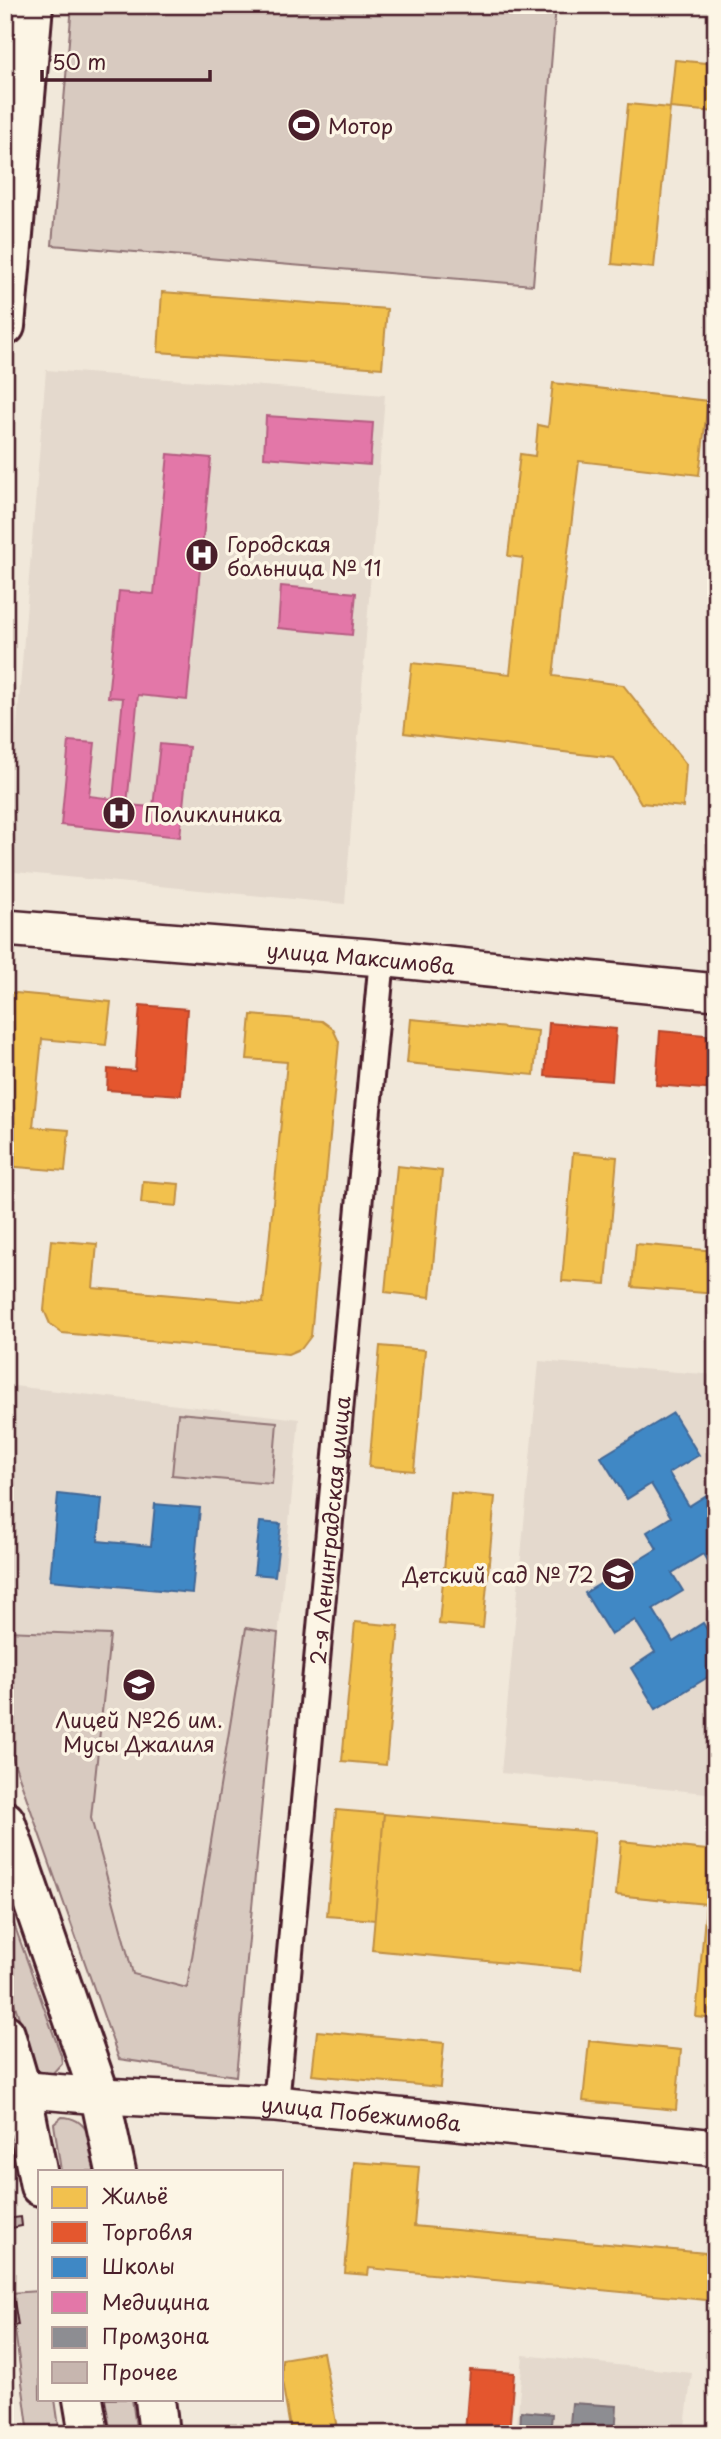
<svg xmlns="http://www.w3.org/2000/svg" width="721" height="2439" font-family="'Playpen Sans',sans-serif">
<rect width="100%" height="100%" fill="#f1e8da"/>
<filter id="ink" filterUnits="userSpaceOnUse"><feTurbulence type="fractalNoise" baseFrequency=".0143" numOctaves="2"/><feDisplacementMap in="SourceGraphic" scale="14" xChannelSelector="R" yChannelSelector="G"/><feConvolveMatrix kernelMatrix="1 2 1 2 8 2 1 2 1" color-interpolation-filters="sRGB"/></filter>
<g filter="url(#ink)">
<g fill="#e4d9cd">
<polygon points="46,370 385,395 345,904 5,871"/>
<polygon points="539,1361 716,1375 716,1794 501,1773"/>
<polygon points="5,1385 299,1419 236,2076 119,2059 5,1737"/>
<polygon points="523,2355 692,2373 684,2434 516,2434"/>
</g>
<g fill="#d8cac0" stroke="#917476" stroke-width="2">
<polygon points="72,5 556,5 533,285 52,245"/>
<polygon points="178,1413 277,1422 272,1484 172,1475"/>
<polygon points="246,1628 278,1633 236,2076 119,2059 5,1737 5,1631 110,1635 91,1818 133,1974 187,1988"/>
<polygon points="5,1899 61,2055 62,2063 52,2074 37,2071 5,1976"/>
<path d="M62 2117C92 2118 92 2147 96 2171H61L54 2124Z"/>
<polygon points="39,2291 40,2399 55,2399 60,2434 29,2434 10,2293"/>
<polygon points="105,2399 132,2399 137,2434 111,2434"/>
</g>
<g fill="#f2c14e" stroke="#c09044" stroke-width="2">
<polygon points="675,60 716,64 716,112 670,108"/>
<polygon points="628,104 670,108 654,268 612,264"/>
<polygon points="162,292 387,309 382,368 158,352"/>
<polygon points="553,383 708,401 699,475 579,461 553,676 623,685 686,764 683,807 641,803 614,758 404,733 412,663 510,674 523,558 508,556 520,454 535,456 538,425 548,427"/>
<polygon points="5,992 111,1002 106,1045 42,1039 33,1127 69,1130 65,1171 5,1166"/>
<polygon points="251,1015 322,1021 333,1029 339,1042 311,1336 302,1348 288,1354 62,1333 50,1324 44,1310 51,1240 97,1244 93,1288 263,1303 287,1062 247,1059"/>
<polygon points="411,1019 538,1031 534,1075 407,1063"/>
<polygon points="573,1153 617,1157 606,1284 562,1281"/>
<polygon points="397,1166 442,1171 430,1297 385,1292"/>
<polygon points="143,1181 179,1184 177,1206 141,1203"/>
<polygon points="636,1244 716,1251 716,1294 632,1287"/>
<polygon points="380,1346 425,1350 414,1471 369,1467"/>
<polygon points="451,1493 495,1497 483,1628 439,1624"/>
<polygon points="355,1622 399,1626 386,1765 342,1761"/>
<polygon points="336,1810 384,1814 375,1920 327,1916"/>
<polygon points="384,1814 595,1832 581,1970 372,1950"/>
<polygon points="621,1841 716,1851 716,2019 696,2017 706,1904 616,1895"/>
<polygon points="317,2031 444,2043 440,2087 312,2075"/>
<polygon points="589,2041 681,2050 676,2110 583,2101"/>
<polygon points="354,2162 419,2167 414,2226 716,2254 716,2301 369,2268 368,2275 345,2273"/>
<polygon points="323,2352 338,2434 291,2434 282,2381 282,2359"/>
</g>
<g fill="#e4572e" stroke="#b6462d" stroke-width="2">
<polygon points="140,1005 187,1009 181,1095 107,1090 108,1069 135,1071"/>
<polygon points="549,1023 616,1029 612,1081 545,1076"/>
<polygon points="660,1031 716,1036 716,1090 656,1085"/>
<polygon points="470,2370 514,2373 509,2434 465,2432"/>
</g>
<g fill="#3f88c5" stroke="#426897" stroke-width="2">
<polygon points="673,1413 699,1455 669,1473 689,1506 716,1489 716,1576 703,1554 672,1573 683,1591 653,1609 673,1642 703,1623 716,1644 716,1672 656,1709 631,1668 655,1652 635,1620 611,1635 585,1593 657,1549 647,1532 671,1517 651,1484 627,1499 601,1457"/>
<polygon points="58,1494 102,1499 98,1541 151,1546 155,1504 200,1508 192,1593 50,1580"/>
<polygon points="260,1522 281,1524 275,1576 254,1574"/>
</g>
<g fill="#e377a8" stroke="#b55d82" stroke-width="2">
<polygon points="266,416 373,423 370,465 264,457"/>
<polygon points="168,454 211,458 187,700 138,695 127,805 153,807 160,744 189,747 180,837 61,825 69,741 95,743 89,796 113,799 123,698 108,697 119,591 154,594"/>
<polygon points="281,586 356,593 352,635 278,628"/>
</g>
<g fill="#8d8d92" stroke="#796c73" stroke-width="2">
<polygon points="572,2403 617,2406 615,2434 569,2434"/>
<polygon points="521,2411 552,2414 550,2434 520,2434"/>
</g>
<g fill="#c7b6af" stroke="#4a1f2b" stroke-width="2">
<polygon points="21,2217 22,2226 6,2229 5,2219"/>
<polygon points="12,2289 18,2325 5,2327 5,2290"/>
</g>
<g fill="none" stroke-linecap="round" stroke-linejoin="round">
<defs>
<g id="street">
<path id="s1" d="M276 2104 382 958"/>
</g>
<g id="secondary">
<path id="s2" d="M5 928 369 957 716 992"/>
<path id="s3" d="M5 2088 100 2096 276 2104 716 2148"/>
</g>
<g id="primary">
<polyline points="5,326 33,5"/>
<polyline points="5,1821 100,2096 116,2171"/>
<polyline points="5,2034 21,2089 40,2186"/>
<polyline points="83,2399 89,2434"/>
<polyline points="155,2399 159,2434"/>
</g>
</defs>
<use href="#street" stroke="#4a1f2b" stroke-width="30"/>
<use href="#secondary" stroke="#4a1f2b" stroke-width="40"/>
<use href="#primary" stroke="#4a1f2b" stroke-width="44"/>
<use href="#street" stroke="#fcf5e5" stroke-width="24"/>
<use href="#secondary" stroke="#fcf5e5" stroke-width="35"/>
<use href="#primary" stroke="#fcf5e5" stroke-width="38"/>
</g>
</g>
<defs>
<symbol id="stadium-disc" viewBox="-11 -11 22 22"><circle r="9.5" fill="#4a1f2b" stroke="#fcf5e5"/><path d="M0-5a6.5 5 0 1 0 0 10a6.5 5 0 1 0 0-10ZM-3.5-1.8h7v3.6h-7Z" fill="#fff"/></symbol>
<symbol id="hospital-disc" viewBox="-11 -11 22 22"><circle r="9.5" fill="#4a1f2b" stroke="#fcf5e5"/><path d="M-5-5h3v3.5h4V-5h3V5h-3V1.5h-4V5h-3Z" fill="#fff"/></symbol>
<symbol id="school-disc" viewBox="-11 -11 22 22"><circle r="9.5" fill="#4a1f2b" stroke="#fcf5e5"/><path d="M0-5L7-2L0 1L-7-2ZM-4 1L0 2.5L4 1V4Q0 6-4 4Z" fill="#fff"/></symbol>
</defs>
<g fill-rule="evenodd">
<use href="#stadium-disc" x="285" y="106" width="38" height="38"/>
<use href="#hospital-disc" x="183" y="536" width="38" height="38"/>
<use href="#hospital-disc" x="100" y="794" width="38" height="38"/>
<use href="#school-disc" x="599" y="1555" width="38" height="38"/>
<use href="#school-disc" x="120" y="1666" width="38" height="38"/>
</g>
<g text-anchor="middle" dominant-baseline="central" stroke-width="7" stroke-linejoin="round" paint-order="stroke">
<g font-size="21" fill="#4a1f2b" stroke="#fcf5e5" text-anchor="start">
<text x="328" y="125">Мотор</text>
<text x="227" y="543">Городская<tspan x="227" dy="24">больница № 11</tspan></text>
<text x="144" y="813">Поликлиника</text>
<text x="594" y="1574" text-anchor="end">Детский сад № 72</text>
<text x="139" y="1719" text-anchor="middle">Лицей №26 им.<tspan x="139" dy="24">Мусы Джалиля</tspan></text>
</g>
<g font-size="21" fill="#4a1f2b" stroke="#fcf5e5">
<text stroke="none"><textPath href="#s2" startOffset="357">улица Максимова</textPath></text>
<text stroke="none"><textPath href="#s1" startOffset="576">2-я Ленинградская улица</textPath></text>
<text stroke="none"><textPath href="#s3" startOffset="357">улица Побежимова</textPath></text>
</g>
</g>
<rect width="721" height="2439" fill="none" stroke="#fcf5e5" stroke-width="28"/>
<rect x="14" y="14" width="693" height="2411" fill="none" stroke="#4a1f2b" stroke-width="2.5" filter="url(#ink)"/>
<rect x="38" y="2170" width="245" height="231" fill="#fcf5e5" stroke="#b59f9b" stroke-width="2"/>
<rect x="52" y="2187" width="35" height="21" fill="#f2c14e" stroke="#b59f9b" stroke-width="2"/>
<text x="102" y="2204" font-size="21" fill="#4a1f2b">Жильё</text>
<rect x="52" y="2222" width="35" height="21" fill="#e4572e" stroke="#b59f9b" stroke-width="2"/>
<text x="102" y="2240" font-size="21" fill="#4a1f2b">Торговля</text>
<rect x="52" y="2257" width="35" height="21" fill="#3f88c5" stroke="#b59f9b" stroke-width="2"/>
<text x="102" y="2274" font-size="21" fill="#4a1f2b">Школы</text>
<rect x="52" y="2292" width="35" height="21" fill="#e377a8" stroke="#b59f9b" stroke-width="2"/>
<text x="102" y="2310" font-size="21" fill="#4a1f2b">Медицина</text>
<rect x="52" y="2327" width="35" height="21" fill="#8d8d92" stroke="#b59f9b" stroke-width="2"/>
<text x="102" y="2344" font-size="21" fill="#4a1f2b">Промзона</text>
<rect x="52" y="2362" width="35" height="21" fill="#c7b6af" stroke="#b59f9b" stroke-width="2"/>
<text x="102" y="2380" font-size="21" fill="#4a1f2b">Прочее</text>
<path d="M42 70v10h168v-10" fill="none" stroke="#4a1f2b" stroke-width="3.5"/>
<text x="52" y="70" font-size="21" fill="#4a1f2b" stroke="#fcf5e5" stroke-width="5" paint-order="stroke">50 m</text>
</svg>
